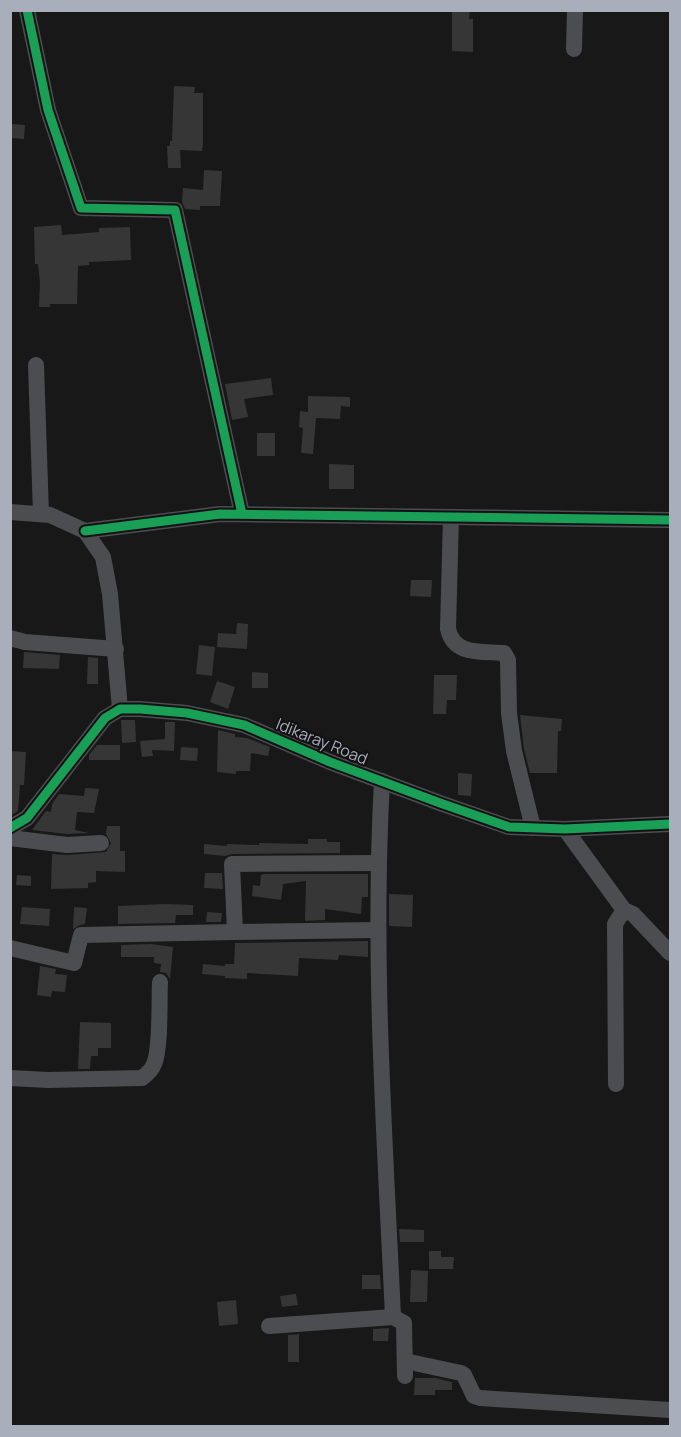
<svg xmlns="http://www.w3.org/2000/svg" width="681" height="1437" font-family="Manrope,sans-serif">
<rect width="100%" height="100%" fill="#181818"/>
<g fill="#363637">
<polygon points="452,10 470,10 469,19 473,19 473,52 452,51"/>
<polygon points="174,86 195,87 194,93 203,93 203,142 202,151 180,150 181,168 168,168 167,146 170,146 170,141 172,141"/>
<polygon points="12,124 25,125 24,139 11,138"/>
<polygon points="204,170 222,171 220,206 200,206 200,210 185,209 182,202 183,188 203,190"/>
<polygon points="61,225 62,235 99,232 99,228 130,227 131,260 89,262 89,265 78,266 77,304 50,304 50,307 39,307 40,282 38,264 35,264 34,227"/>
<polygon points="271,378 273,395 244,399 248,417 232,420 225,384"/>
<polygon points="308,396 350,397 350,407 341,406 340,419 316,418 313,454 301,453 303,428 299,427 300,411 308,412"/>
<rect x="257" y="433" width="18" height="23"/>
<polygon points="329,464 354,465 354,489 329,489"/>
<polygon points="411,580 432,580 431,597 410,596"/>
<polygon points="237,623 248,624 247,649 217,647 218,633 236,634"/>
<polygon points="199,645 215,647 212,676 196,674"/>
<polygon points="24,652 60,655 59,669 23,668"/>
<polygon points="88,657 98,658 98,684 87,684"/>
<polygon points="252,672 268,673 268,688 252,688"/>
<polygon points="434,675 457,675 456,700 447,700 446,714 433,714"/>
<polygon points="217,681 235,687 228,709 210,702"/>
<polygon points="520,715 562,719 561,731 558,731 557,773 530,773 524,749"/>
<polygon points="121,720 135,720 136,742 122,743"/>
<polygon points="165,722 175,722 174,751 152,750 153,756 142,757 140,741 165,739"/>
<polygon points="218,730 235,734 235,737 247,738 270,747 268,756 251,753 250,771 236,771 236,774 217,772"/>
<polygon points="97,745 120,745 120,760 89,760 89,755"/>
<polygon points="181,747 198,748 197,761 180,760"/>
<polygon points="10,751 26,752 24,785 20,785 18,811 10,816"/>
<polygon points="458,773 472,774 471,796 458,795"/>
<polygon points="85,788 99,789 94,813 77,812 75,830 89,833 67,834 32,830 46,811 51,812 52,804 59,794 84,796"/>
<polygon points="107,826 120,826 120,851 125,851 125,872 96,871 96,882 88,883 88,888 51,889 52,854 68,855 106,852 111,843 106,834"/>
<polygon points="308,839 327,839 327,842 340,842 340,853 232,854 225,856 204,854 204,844 227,846 227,844 259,845 259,843 308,844"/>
<polygon points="205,873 222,873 223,889 204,888"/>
<polygon points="264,874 368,874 368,897 362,897 361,914 325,909 325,920 305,921 306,881 283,884 281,900 252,896 253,885 260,886 261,875"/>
<polygon points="17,875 31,876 31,886 16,885"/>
<polygon points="389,894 413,895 412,927 389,926"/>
<polygon points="165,904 193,905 193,915 176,915 175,923 118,924 118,906"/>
<polygon points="22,907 50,909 49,926 20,924"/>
<polygon points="74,907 87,908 85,924 80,925 73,929"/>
<polygon points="207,912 222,913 221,922 206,922"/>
<polygon points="368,941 368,957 339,955 338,960 299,958 298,976 247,973 247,979 225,978 225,976 202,974 203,964 225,966 225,964 234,964 235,943"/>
<polygon points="151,944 173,947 170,979 166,973 160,972 161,964 154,963 154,957 121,957 121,945"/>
<polygon points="40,966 56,969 55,974 67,975 65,992 52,991 51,997 37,995"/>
<polygon points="80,1022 111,1023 111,1048 98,1048 98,1056 91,1056 90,1069 78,1069"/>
<polygon points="399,1229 424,1230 424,1242 400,1242"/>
<polygon points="429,1251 441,1251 441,1257 454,1257 453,1269 429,1269"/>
<polygon points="411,1270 428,1271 427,1302 410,1302"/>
<polygon points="362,1275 380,1275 381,1289 362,1289"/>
<polygon points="296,1294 298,1305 282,1307 280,1296"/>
<polygon points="236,1300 238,1324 219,1326 217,1302"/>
<polygon points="389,1328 388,1341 373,1341 373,1329"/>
<polygon points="299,1334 299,1362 288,1362 288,1335"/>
<polygon points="415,1378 435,1378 452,1382 452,1390 435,1390 435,1395 414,1395"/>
</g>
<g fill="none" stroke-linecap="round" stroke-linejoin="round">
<g stroke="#4c4d51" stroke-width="16">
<polyline points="27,10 48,110 81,208 175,210 242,514"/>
<polyline points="574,49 575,10"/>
<polyline points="36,365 41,514"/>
<polyline points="10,512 50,515 85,531 103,557 110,594 120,709"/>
<path d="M451 517 448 629C454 656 481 651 504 653L508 660 509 713 514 751 533 828"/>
<polyline points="85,531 220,514 670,520"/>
<polyline points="10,638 25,642 116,649"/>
<path d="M382 781C372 960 385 1139 393 1317"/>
<polyline points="10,828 27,818 105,718 120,709 140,709 187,713 244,725 330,762 440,803 509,827 565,829 670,824"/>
<polyline points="565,829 624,910 633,914 670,953"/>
<polyline points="10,838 67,845 101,843"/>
<polyline points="377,930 235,932 232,864 378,863"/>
<polyline points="10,948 74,963 81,935 235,932"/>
<path d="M10 1078 48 1080 142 1078C146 1075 152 1069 154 1064 161 1049 159 1000 160 982"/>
<polyline points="616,1084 615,924 624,910"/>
<polyline points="269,1326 393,1317 404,1323 405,1376"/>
<polyline points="405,1361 461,1373 464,1375 474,1396 480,1398 670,1410"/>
</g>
<defs>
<g id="cycleway">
<polyline points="27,10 48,110 81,208 175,210 242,514"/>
<polyline points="85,531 220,514 670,520"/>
<polyline points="10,828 27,818 105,718 120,709 140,709 187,713 244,725 330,762 440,803 509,827 565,829 670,824"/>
</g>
</defs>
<use href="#cycleway" stroke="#121214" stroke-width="13"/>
<use href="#cycleway" stroke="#1a9f57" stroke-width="9"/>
</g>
<g text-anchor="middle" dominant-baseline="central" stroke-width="4.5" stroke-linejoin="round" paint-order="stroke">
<g font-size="16" fill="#a8aeba" stroke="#121214">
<text transform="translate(322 741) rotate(22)">Idikaray Road</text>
</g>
</g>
<rect width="681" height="1437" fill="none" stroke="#a8aeba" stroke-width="24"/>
</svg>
